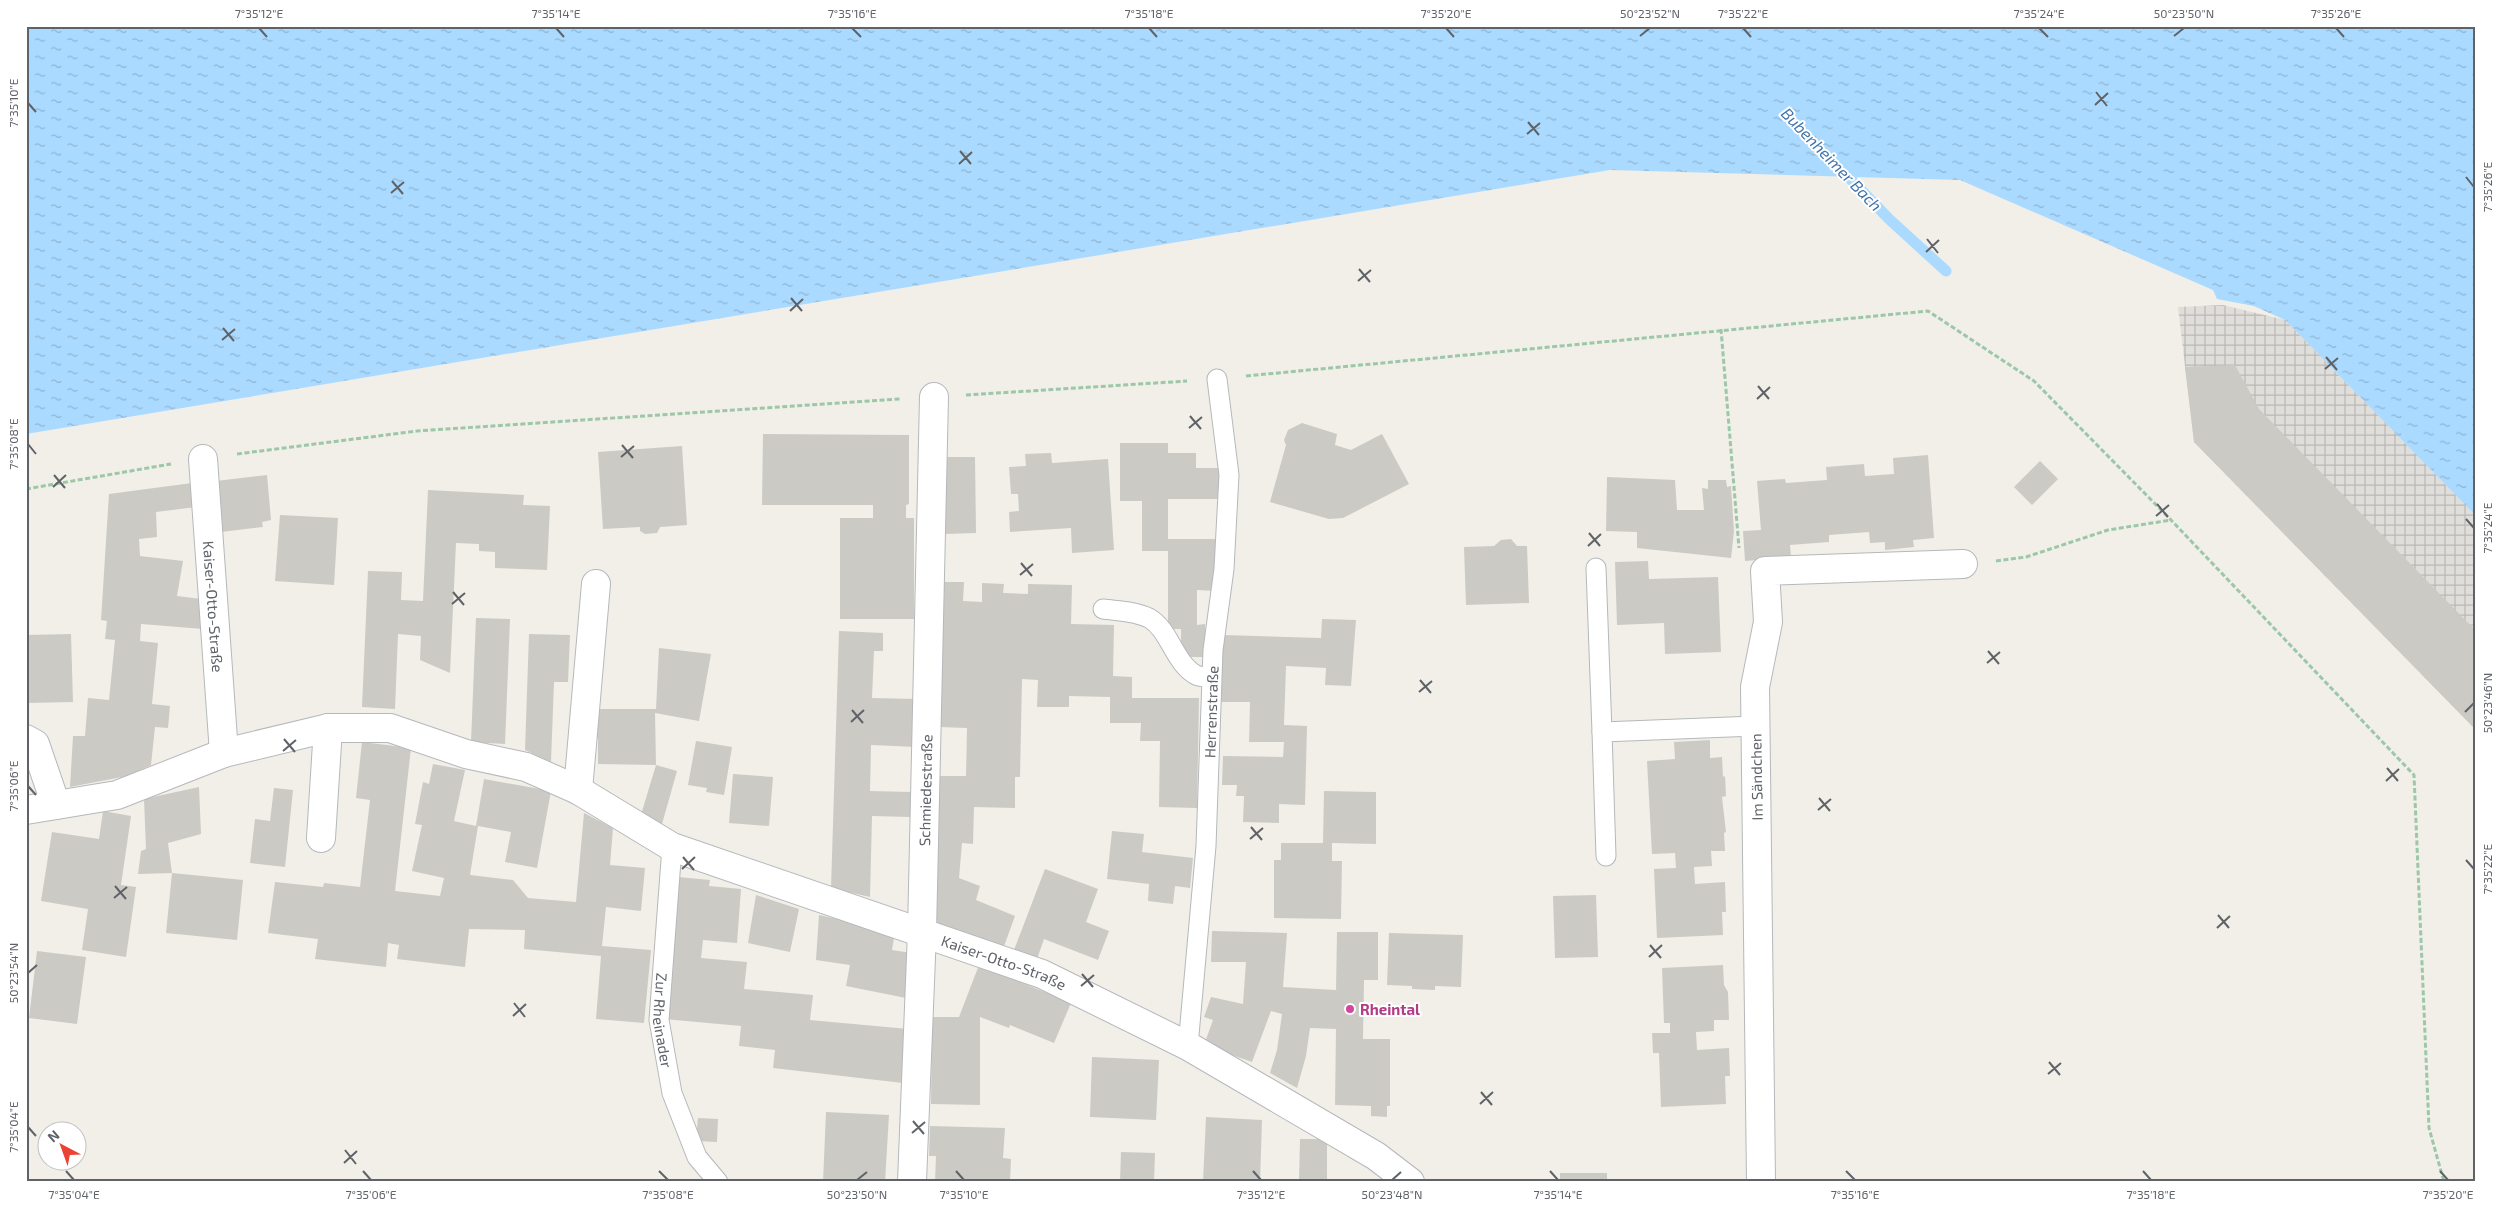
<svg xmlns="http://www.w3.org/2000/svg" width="2502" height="1208" font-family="'Exo 2',sans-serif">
<defs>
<pattern id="industrial-grid" width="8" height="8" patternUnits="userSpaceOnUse" patternTransform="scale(1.25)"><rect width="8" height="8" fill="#e0deda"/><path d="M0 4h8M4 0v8" fill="none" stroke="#b9b8b5"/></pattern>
<pattern id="water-ripples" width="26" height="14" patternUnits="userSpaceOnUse" patternTransform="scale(1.25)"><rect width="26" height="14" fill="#aadaff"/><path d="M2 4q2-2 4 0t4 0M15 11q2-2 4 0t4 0" fill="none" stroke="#8eb4d2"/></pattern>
</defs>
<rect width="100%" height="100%" fill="#f1efe8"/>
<polygon fill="url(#industrial-grid)" points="2223,305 2285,320 2476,516 2476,730 2194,442 2178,307"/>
<polygon fill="url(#water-ripples)" points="26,26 2476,26 2476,516 2285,320 2254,306 2217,299 2213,290 1960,180 1610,170 26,434"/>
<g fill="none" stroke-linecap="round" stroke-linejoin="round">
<polyline stroke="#aadaff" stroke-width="11" points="1838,166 1889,219 1946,271"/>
</g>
<g fill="#cccac5">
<polygon points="2235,365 2259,409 2476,631 2476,730 2194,442 2185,367"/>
<polygon points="1302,423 1337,434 1335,445 1351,450 1382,434 1409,484 1343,518 1329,519 1270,502 1286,445 1284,440 1288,430"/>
<polygon points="763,434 909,435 909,504 906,505 906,518 914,518 914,619 840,619 840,518 873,518 873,505 762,505"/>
<polygon points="1120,443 1168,443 1168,453 1196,453 1196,468 1220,468 1220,499 1168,499 1168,539 1215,539 1215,591 1197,590 1197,625 1205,624 1206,657 1186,657 1181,652 1181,629 1168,629 1168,551 1142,551 1142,501 1120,501"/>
<polygon points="682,446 687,525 660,527 657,533 645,534 640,531 640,527 603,529 598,452"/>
<polygon points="1051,453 1052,463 1108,459 1114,550 1072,553 1071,528 1010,532 1009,512 1019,511 1018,494 1011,494 1009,467 1026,466 1025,454"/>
<polygon points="1928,455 1934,538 1913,540 1914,547 1885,550 1885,542 1870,543 1869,532 1829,535 1829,542 1790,545 1791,557 1745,561 1743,531 1761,530 1757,481 1785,479 1786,483 1827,480 1826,467 1864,464 1865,476 1894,474 1893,458"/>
<polygon points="943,457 975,457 976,533 944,534"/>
<polygon points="2040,461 2058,479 2032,505 2014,487"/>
<polygon points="267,475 271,520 262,522 263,527 221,532 216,481"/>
<polygon points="1607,477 1675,480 1677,510 1704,510 1702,488 1708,489 1708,480 1726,480 1727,487 1731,486 1734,531 1731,558 1637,548 1637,532 1606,531"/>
<polygon points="192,483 196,507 156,512 157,537 139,539 140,556 183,561 177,596 201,599 203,629 141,624 140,641 158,643 152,704 170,706 168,728 155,727 151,765 127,776 70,787 73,736 85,736 88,698 109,700 115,640 105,639 107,621 101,620 109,494"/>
<polygon points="428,490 524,495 523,505 550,506 547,570 495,568 495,552 479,551 479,544 456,543 450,673 420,660 421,636 398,634 395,709 362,707 368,571 402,572 401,600 423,601"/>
<polygon points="280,515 338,518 334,585 275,581"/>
<polygon points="1511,539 1517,546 1527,546 1529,603 1466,605 1464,547 1494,546 1501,540"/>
<polygon points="1648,561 1649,579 1718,577 1721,652 1665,654 1664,623 1617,625 1615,562"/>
<polygon points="942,582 964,582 963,601 982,602 982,583 1004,584 1003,593 1028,594 1028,584 1072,585 1071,624 1114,625 1113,676 1132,677 1132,698 1199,698 1197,808 1159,807 1160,741 1140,741 1141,723 1110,723 1110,697 1069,696 1069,707 1037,707 1038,680 1022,679 1020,777 1015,777 1015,808 974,807 973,844 962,843 959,878 980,886 976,900 1015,916 1003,949 930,923 936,776 966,776 967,728 939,727"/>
<polygon points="476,618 510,619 505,744 471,742"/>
<polygon points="1322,619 1356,620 1351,686 1325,685 1326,668 1286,666 1284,725 1307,726 1305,805 1279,804 1279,823 1243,822 1244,796 1236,796 1237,785 1222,785 1223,756 1283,757 1284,742 1249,742 1250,702 1221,702 1223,635 1321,638"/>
<polygon points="839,631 883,633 883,651 874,651 872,698 917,699 916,747 871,745 870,791 911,792 910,817 872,816 870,897 831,888"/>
<polygon points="71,634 73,702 26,703 26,635"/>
<polygon points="529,634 570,635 568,682 554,682 551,762 525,750"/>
<polygon points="659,648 711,654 699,721 655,713 656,765 598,764 598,738 595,739 595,709 656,709"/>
<polygon points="1710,740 1710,758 1722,757 1723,777 1725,776 1726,796 1722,797 1726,832 1724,833 1725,851 1711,851 1712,866 1694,867 1695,884 1725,882 1726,912 1722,912 1723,935 1657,938 1654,869 1676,868 1675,853 1652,854 1647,761 1675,759 1674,742"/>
<polygon points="696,741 732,747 724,795 706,792 707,788 688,785"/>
<polygon points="362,742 411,748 395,891 440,896 444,878 412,871 422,825 415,824 423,782 429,784 433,764 465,770 454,821 476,826 484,779 551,791 537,868 505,862 511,832 478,826 470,875 513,880 528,898 576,902 584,813 613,828 610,865 645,868 641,911 606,907 602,946 651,950 644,1023 596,1019 601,956 524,949 525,930 469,929 465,967 397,959 399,945 388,943 386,967 315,959 318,939 268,933 275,882 323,887 324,883 360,887 370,800 356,798"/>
<polygon points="656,765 677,771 662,824 640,818"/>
<polygon points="733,774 773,777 769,826 729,823"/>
<polygon points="199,787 201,834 168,843 172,873 138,874 141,851 146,849 144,799"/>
<polygon points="274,788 293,790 285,867 250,863 255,819 270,821"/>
<polygon points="1324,791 1376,792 1376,844 1332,843 1332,861 1342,861 1341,919 1274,918 1274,860 1281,860 1281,843 1323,843"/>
<polygon points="103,811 131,816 121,885 136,887 126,957 82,950 88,909 41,901 52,832 99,839"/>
<polygon points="1112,831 1144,834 1142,852 1193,858 1190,888 1175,886 1173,904 1148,901 1149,884 1107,879"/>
<polygon points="1045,869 1098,889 1086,922 1109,931 1098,960 1044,939 1037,959 1014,950"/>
<polygon points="172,873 243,880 237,940 166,933"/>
<polygon points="678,877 710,880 709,886 741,889 737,943 703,940 701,958 747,962 744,989 813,995 810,1020 908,1029 903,1083 773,1068 775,1050 739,1046 741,1026 664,1019"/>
<polygon points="756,895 799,909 790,952 748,943"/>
<polygon points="1596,895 1598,957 1555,958 1553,896"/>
<polygon points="819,915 895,932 892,950 912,953 911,999 846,986 850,965 816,960"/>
<polygon points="1212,931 1287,933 1283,987 1336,990 1337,932 1378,932 1378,980 1364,980 1363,1039 1390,1039 1390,1106 1387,1106 1387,1117 1371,1116 1371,1106 1335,1105 1336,1029 1310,1028 1306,1056 1297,1088 1270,1073 1277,1050 1282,1014 1271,1011 1252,1062 1204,1045 1213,1020 1204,1017 1211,997 1243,1004 1246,962 1211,962"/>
<polygon points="1389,933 1463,935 1461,987 1435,986 1435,990 1412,989 1412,986 1387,985"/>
<polygon points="37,951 86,957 77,1024 29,1018"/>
<polygon points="979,965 1071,1003 1054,1043 1010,1025 1009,1028 980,1017 980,1105 931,1104 932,1017 959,1017"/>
<polygon points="1723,965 1724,985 1728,992 1729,1020 1714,1020 1714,1031 1696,1032 1697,1050 1729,1048 1730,1076 1725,1076 1726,1104 1661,1107 1659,1053 1653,1053 1652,1033 1670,1033 1670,1023 1664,1023 1662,968"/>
<polygon points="1092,1057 1159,1060 1156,1120 1090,1117"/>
<polygon points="826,1112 889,1115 885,1182 823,1182"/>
<polygon points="1206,1117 1262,1120 1260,1182 1203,1182"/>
<polygon points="698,1118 718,1119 717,1142 696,1141"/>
<polygon points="930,1126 1005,1128 1003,1158 1011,1159 1010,1182 935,1182 936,1156 929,1156"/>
<polygon points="1300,1139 1327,1139 1327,1182 1299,1182"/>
<polygon points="1121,1152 1155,1153 1154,1182 1120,1182"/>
<rect x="1560" y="1173" width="47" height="9"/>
</g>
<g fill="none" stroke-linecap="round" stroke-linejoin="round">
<defs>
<g id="lane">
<polyline points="1596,568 1602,732"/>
<path d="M1103 609C1118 611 1135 611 1149 618 1170 630 1174 663 1196 675 1200 677 1207 677 1211 678"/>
<path id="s1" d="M672 847 659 1020 672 1093 697 1157 718 1182"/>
<polyline points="1606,856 1602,732 1755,726"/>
<path id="s2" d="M1188 1046 1206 846 1213 650 1224 569 1229 475 1217 379"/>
</g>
<g id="street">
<path id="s3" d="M203 459 224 753"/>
<polyline points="26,739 35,744 56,805"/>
<polyline points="578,790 596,584"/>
<path id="s4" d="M26 810 117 795 224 753 328 728H390L466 754 526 767 578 790 672 847 1042 974 1188 1046 1376 1156 1410 1182"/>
<polyline points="321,838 328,728"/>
<path id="s5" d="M912 1182 922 932 934 397"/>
<polyline points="1761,1182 1755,687 1768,622 1765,571 1963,564"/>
</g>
</defs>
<use href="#lane" stroke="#b5b8bc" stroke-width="21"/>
<use href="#street" stroke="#b5b8bc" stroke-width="30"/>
<g stroke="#9cc7a9" stroke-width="3" stroke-dasharray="5 2.5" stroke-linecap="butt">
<polyline points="1721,329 1739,548"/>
<polyline points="1246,376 1928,311 2034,381 2171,520 2414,775 2429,1128 2444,1182"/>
<polyline points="966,395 1187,381"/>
<polyline points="237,454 417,431 900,399"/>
<polyline points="26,489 171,464"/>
<polyline points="1996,561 2026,557 2108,530 2171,520"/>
</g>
<use href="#lane" stroke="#fff" stroke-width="19"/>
<use href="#street" stroke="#fff" stroke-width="28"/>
</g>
<path fill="none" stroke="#5f6368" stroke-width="2" d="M259 28 267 37M556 28 564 37M852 28 861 37M1149 28 1157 37M1446 28 1454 37M1743 28 1751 37M2039 28 2048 37M2336 28 2344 37M1640 36 1650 28M2174 36 2184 28M2096 92 2107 106M28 103 36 112M2095 105 2108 93M1528 122 1539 135M1527 134 1540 123M960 151 971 164M959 164 972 152M2466 177 2474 187M392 181 403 194M391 193 404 182M1927 239 1938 253M1926 252 1939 240M1359 269 1370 282M1358 281 1371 270M791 298 802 311M790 311 803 299M223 328 234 341M222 340 235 329M2326 357 2337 370M2325 369 2338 358M1758 386 1769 399M1757 399 1770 387M1190 416 1201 429M1189 428 1202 417M28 444 36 454M622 445 633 458M621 457 634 446M54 475 65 488M53 487 66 475M2157 504 2168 517M2156 516 2169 505M2466 519 2474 528M1589 533 1600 546M1588 546 1601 534M1021 563 1032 576M1020 575 1033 564M453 592 464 605M452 604 465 593M1988 651 1999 664M1987 663 2000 652M1420 680 1431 693M1419 692 1432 681M852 710 863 723M2465 712 2474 703M851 722 864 710M284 739 295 752M283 751 296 740M2387 768 2398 781M2386 781 2399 769M28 786 36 795M1819 798 1830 811M1818 810 1831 799M1251 827 1262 840M1250 839 1263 828M683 857 694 870M2466 860 2474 869M682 869 695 857M115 886 126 899M114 898 127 887M2218 915 2229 928M2217 928 2230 916M1650 945 1661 958M1649 957 1662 945M28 973 37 965M1082 974 1093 987M1081 986 1094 975M514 1003 525 1017M513 1016 526 1004M2049 1062 2060 1075M2048 1074 2061 1063M1481 1092 1492 1105M1480 1104 1493 1092M913 1121 924 1134M28 1127 36 1136M912 1133 925 1122M345 1150 356 1164M344 1163 357 1151M66 1171 74 1180M363 1171 371 1180M659 1171 668 1180M956 1171 964 1180M1253 1171 1261 1180M1550 1171 1558 1180M1846 1171 1855 1180M2143 1171 2151 1180M2440 1171 2448 1180M857 1180 867 1172M1392 1180 1401 1172"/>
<circle fill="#d1479c" stroke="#fff" stroke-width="2" cx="1350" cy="1009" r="5"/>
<g text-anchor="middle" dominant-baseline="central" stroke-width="4" stroke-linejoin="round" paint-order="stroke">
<g font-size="15" fill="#5f6368" stroke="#fff">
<text stroke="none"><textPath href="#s3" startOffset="148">Kaiser-Otto-Straße</textPath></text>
<text stroke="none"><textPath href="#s2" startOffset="335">Herrenstraße</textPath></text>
<text transform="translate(1756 777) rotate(-91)">Im Sändchen</text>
<text stroke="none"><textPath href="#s5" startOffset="392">Schmiedestraße</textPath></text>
<text stroke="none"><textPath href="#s4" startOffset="1036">Kaiser-Otto-Straße</textPath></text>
<text stroke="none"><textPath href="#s1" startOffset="174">Zur Rheinader</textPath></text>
</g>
<g font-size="15" font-weight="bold" fill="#b23c85" stroke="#fff" text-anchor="start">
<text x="1360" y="1009">Rheintal</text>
</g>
<g font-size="16" font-style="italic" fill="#4174aa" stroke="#fff">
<text transform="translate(1832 159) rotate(46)">Bubenheimer Bach</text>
</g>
</g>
<rect width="2502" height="1208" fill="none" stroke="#ffffff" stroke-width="55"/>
<g transform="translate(62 1146) rotate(319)"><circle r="24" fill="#ffffff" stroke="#bfc1c3"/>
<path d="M0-4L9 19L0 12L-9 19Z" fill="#ea4335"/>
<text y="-8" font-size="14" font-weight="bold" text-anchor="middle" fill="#5f6368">N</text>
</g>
<rect x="28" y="28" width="2446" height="1152" fill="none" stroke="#5f6368" stroke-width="2"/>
<g font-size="12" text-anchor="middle" fill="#5f6368">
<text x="259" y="18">7°35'12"E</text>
<text x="556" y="18">7°35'14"E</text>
<text x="852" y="18">7°35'16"E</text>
<text x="1149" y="18">7°35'18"E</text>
<text x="1446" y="18">7°35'20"E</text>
<text x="1650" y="18">50°23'52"N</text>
<text x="1743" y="18">7°35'22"E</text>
<text x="2039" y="18">7°35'24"E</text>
<text x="2184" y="18">50°23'50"N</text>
<text x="2336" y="18">7°35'26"E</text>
<text transform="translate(14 103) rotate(-90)" y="4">7°35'10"E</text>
<text transform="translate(2488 187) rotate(-90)" y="4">7°35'26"E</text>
<text transform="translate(14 444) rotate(-90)" y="4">7°35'08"E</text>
<text transform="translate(2488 528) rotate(-90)" y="4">7°35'24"E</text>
<text transform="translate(2488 703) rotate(-90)" y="4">50°23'46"N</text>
<text transform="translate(14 786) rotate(-90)" y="4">7°35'06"E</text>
<text transform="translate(2488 869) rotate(-90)" y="4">7°35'22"E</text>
<text transform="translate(14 973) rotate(-90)" y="4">50°23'54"N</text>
<text transform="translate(14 1127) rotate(-90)" y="4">7°35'04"E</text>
<text x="74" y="1199">7°35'04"E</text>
<text x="371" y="1199">7°35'06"E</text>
<text x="668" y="1199">7°35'08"E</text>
<text x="857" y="1199">50°23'50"N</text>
<text x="964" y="1199">7°35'10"E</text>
<text x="1261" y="1199">7°35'12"E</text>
<text x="1392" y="1199">50°23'48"N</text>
<text x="1558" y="1199">7°35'14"E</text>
<text x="1855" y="1199">7°35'16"E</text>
<text x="2151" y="1199">7°35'18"E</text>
<text x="2448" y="1199">7°35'20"E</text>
</g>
</svg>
